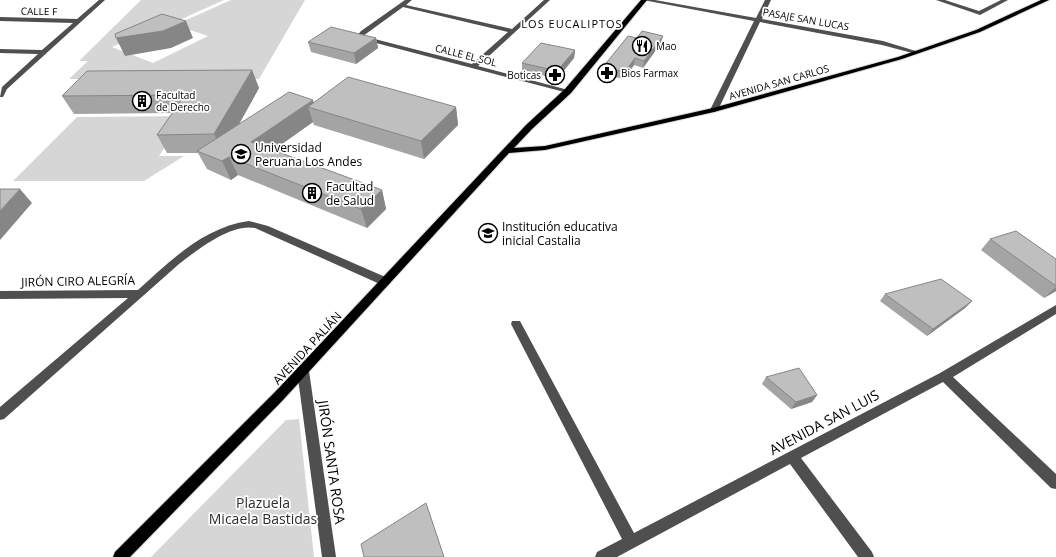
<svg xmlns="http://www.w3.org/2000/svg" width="1056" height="557" font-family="'Open Sans',sans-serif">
<rect width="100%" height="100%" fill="#fff"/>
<g fill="#d6d6d6">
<polygon points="141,0 224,0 175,22 168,21 112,47 153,63 208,36 175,25 231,0 305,0 259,79 69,79 88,61 79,61"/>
<polygon points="186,116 159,156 184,156 144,181 13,181 77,117"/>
<polygon points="299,419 314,557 151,557 286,420"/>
</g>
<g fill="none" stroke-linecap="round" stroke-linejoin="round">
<defs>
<polygon id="major" points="641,0 647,0 571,93 532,129 514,148 545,146 713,108 898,57 976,30 1041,0 1049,0 980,32 902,59 714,112 545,150 509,153 283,400 130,557 113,557 115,552 275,392 526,125 565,89"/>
</defs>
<use href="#major" stroke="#dbdbdb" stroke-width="2"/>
<g fill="#4f4f4f" fill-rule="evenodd">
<polygon points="99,0 105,0 7,89 3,97 0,97 2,87 38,54 0,53 0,49 42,50 73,23 0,21 0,17 77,19"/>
<path d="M405 0H412L406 5 512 29 544 0H550L478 66 572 91 568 93 357 38 356 37 361 31ZM403 7 508 32 472 64 363 36Z"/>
<polygon points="643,0 655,0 756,18 765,0 771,0 762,19 883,41 919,52 916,54 882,45 760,22 718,110 714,112 710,110 754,21"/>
<polygon points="936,0 945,0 979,11 1001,0 1008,0 980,15"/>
<path d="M249 221 268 226 390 279 391 282 386 286 382 285 255 228C231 223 197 250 179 264L4 419 0 420V407L128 298 0 299V291L138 290C170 261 204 227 249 221Z"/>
<polygon points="1056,305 1056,314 953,377 1056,474 1056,489 1051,488 943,382 801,458 872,552 874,557 858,557 790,464 617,557 595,557 597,552 622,539 511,324 512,321 520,321 634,533 940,373"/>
<polygon points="303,366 307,368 309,371 336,557 322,557 297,371 299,368"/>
</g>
<use href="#major" fill="#000" fill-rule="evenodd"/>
</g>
<g fill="#a4a4a4">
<polygon points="376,38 378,48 356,64 311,52 308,42"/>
<polygon points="661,43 643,68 634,65 624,79 602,74 603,67"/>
<polygon points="575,50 574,58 557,79 522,70 522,63"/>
<polygon points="252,70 259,88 239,124 314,103 456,107 458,125 424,159 314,125 313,122 273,150 382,190 386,209 367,228 238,175 231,180 207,169 198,153 167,153 157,135 172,113 74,114 62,96"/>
<polygon points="990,239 1056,259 1056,291 1044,298 981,250"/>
<polygon points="885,294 972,301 965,308 927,336 880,301"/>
<polygon points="766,377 817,395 812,402 791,409 762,384"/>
</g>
<g fill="#868686">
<polygon points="186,21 193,38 171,48 125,56 116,38"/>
<polygon points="663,36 661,43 643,68 644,61"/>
<polygon points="376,38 378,48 356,64 354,53"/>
<polygon points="575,50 574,58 557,79 557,71"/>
<polygon points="635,58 634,65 624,79 625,72"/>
<polygon points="252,70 259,88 223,153 214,134"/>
<polygon points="313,100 316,109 308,107 313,122 258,161 251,142"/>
<polygon points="456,107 458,125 424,159 421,141"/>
<polygon points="229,157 238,175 231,180 222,161"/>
<polygon points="20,189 32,203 0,240 0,211"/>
<polygon points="382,190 386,209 367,228 361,209"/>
<polygon points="1056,286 1056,291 1044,298 1056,287"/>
<polygon points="972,301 965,308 927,336 933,329"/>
<polygon points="817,395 812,402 791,409 796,402"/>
</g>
<g fill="#bfbfbf" stroke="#868686">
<polygon points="162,14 186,21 163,31 116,38 115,34"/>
<polygon points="331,27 376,38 354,53 308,42"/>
<polygon points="642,31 663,36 644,61 635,58 625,72 603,67 628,36 637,38"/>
<polygon points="541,43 575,50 557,71 522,63"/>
<polygon points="252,70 214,134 157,135 185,95 62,96 87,71"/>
<polygon points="348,77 456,107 421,141 308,107"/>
<polygon points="289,92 313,100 251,142 382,190 361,209 229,157 222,161 197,151"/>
<polygon points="0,189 20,189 0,211"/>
<polygon points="1016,231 1056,259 1056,286 990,239"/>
<polygon points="941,279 972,301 933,329 885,294"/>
<polygon points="799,368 817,395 796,402 766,377"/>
<polygon points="426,503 444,557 364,557 361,544"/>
</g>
<defs>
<symbol id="restaurant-ring" viewBox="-11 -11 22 22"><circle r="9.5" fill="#fff" stroke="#000" stroke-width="1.5"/><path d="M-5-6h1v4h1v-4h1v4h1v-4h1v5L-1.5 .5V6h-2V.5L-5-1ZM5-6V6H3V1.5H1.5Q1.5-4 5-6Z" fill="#000"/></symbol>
<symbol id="pharmacy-ring" viewBox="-11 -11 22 22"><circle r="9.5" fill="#fff" stroke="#000" stroke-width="1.5"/><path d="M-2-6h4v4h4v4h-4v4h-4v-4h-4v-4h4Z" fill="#000"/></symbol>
<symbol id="building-ring" viewBox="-11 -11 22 22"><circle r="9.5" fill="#fff" stroke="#000" stroke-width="1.5"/><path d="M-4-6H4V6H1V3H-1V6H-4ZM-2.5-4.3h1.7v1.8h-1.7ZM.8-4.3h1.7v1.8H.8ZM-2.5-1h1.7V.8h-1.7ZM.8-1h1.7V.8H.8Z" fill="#000"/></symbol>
<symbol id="university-ring" viewBox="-11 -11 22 22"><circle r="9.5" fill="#fff" stroke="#000" stroke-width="1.5"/><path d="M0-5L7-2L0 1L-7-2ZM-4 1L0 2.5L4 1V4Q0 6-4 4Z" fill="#000"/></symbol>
<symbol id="school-ring" viewBox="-11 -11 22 22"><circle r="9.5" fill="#fff" stroke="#000" stroke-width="1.5"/><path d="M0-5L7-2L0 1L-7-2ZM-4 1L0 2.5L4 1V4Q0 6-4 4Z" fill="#000"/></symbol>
</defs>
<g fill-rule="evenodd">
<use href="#restaurant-ring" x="631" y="35" width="22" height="22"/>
<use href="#pharmacy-ring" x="596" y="62" width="22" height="22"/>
<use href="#pharmacy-ring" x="544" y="64" width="22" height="22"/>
<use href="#building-ring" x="131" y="90" width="22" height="22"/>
<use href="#university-ring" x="230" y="143" width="22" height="22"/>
<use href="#building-ring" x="301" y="182" width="22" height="22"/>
<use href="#school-ring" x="477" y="222" width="22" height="22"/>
</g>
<g text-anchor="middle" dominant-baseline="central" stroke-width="3.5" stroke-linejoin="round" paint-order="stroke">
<g font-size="10" fill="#000" stroke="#fff">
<text transform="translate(39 11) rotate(1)">CALLE F</text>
<text transform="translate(806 19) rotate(10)">PASAJE SAN LUCAS</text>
<text transform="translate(466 55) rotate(14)">CALLE EL SOL</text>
<text transform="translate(779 82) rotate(-16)">AVENIDA SAN CARLOS</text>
</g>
<g font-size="10" fill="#000" stroke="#fff" text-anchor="start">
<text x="656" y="46">Mao</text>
<text x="621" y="73">Bios Farmax</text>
<text x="541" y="75" text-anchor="end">Boticas</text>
<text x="156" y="95">Facultad<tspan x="156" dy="12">de Derecho</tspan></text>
</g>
<g font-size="11" letter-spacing="1" fill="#000" stroke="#fff">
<text x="572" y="23">LOS EUCALIPTOS</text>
</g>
<g font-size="12" fill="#000" stroke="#fff" text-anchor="start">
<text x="255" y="147">Universidad<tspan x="255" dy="14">Peruana Los Andes</tspan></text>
<text x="326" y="186">Facultad<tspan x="326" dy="14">de Salud</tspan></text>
<text x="502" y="226">Institución educativa<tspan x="502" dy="14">inicial Castalia</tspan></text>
</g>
<g font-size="12" fill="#000" stroke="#fff">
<text transform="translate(78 281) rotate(-1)">JIRÓN CIRO ALEGRÍA</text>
<text transform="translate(307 348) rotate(-47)">AVENIDA PALIÁN</text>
</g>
<g font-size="14" fill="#000" stroke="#fff">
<text transform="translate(824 422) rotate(-28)">AVENIDA SAN LUIS</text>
<text transform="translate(332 462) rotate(82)">JIRÓN SANTA ROSA</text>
</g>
<g font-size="14" fill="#2d2d2d" stroke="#fff">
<text x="263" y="502">Plazuela<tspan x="263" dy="16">Micaela Bastidas</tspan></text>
</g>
</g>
</svg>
